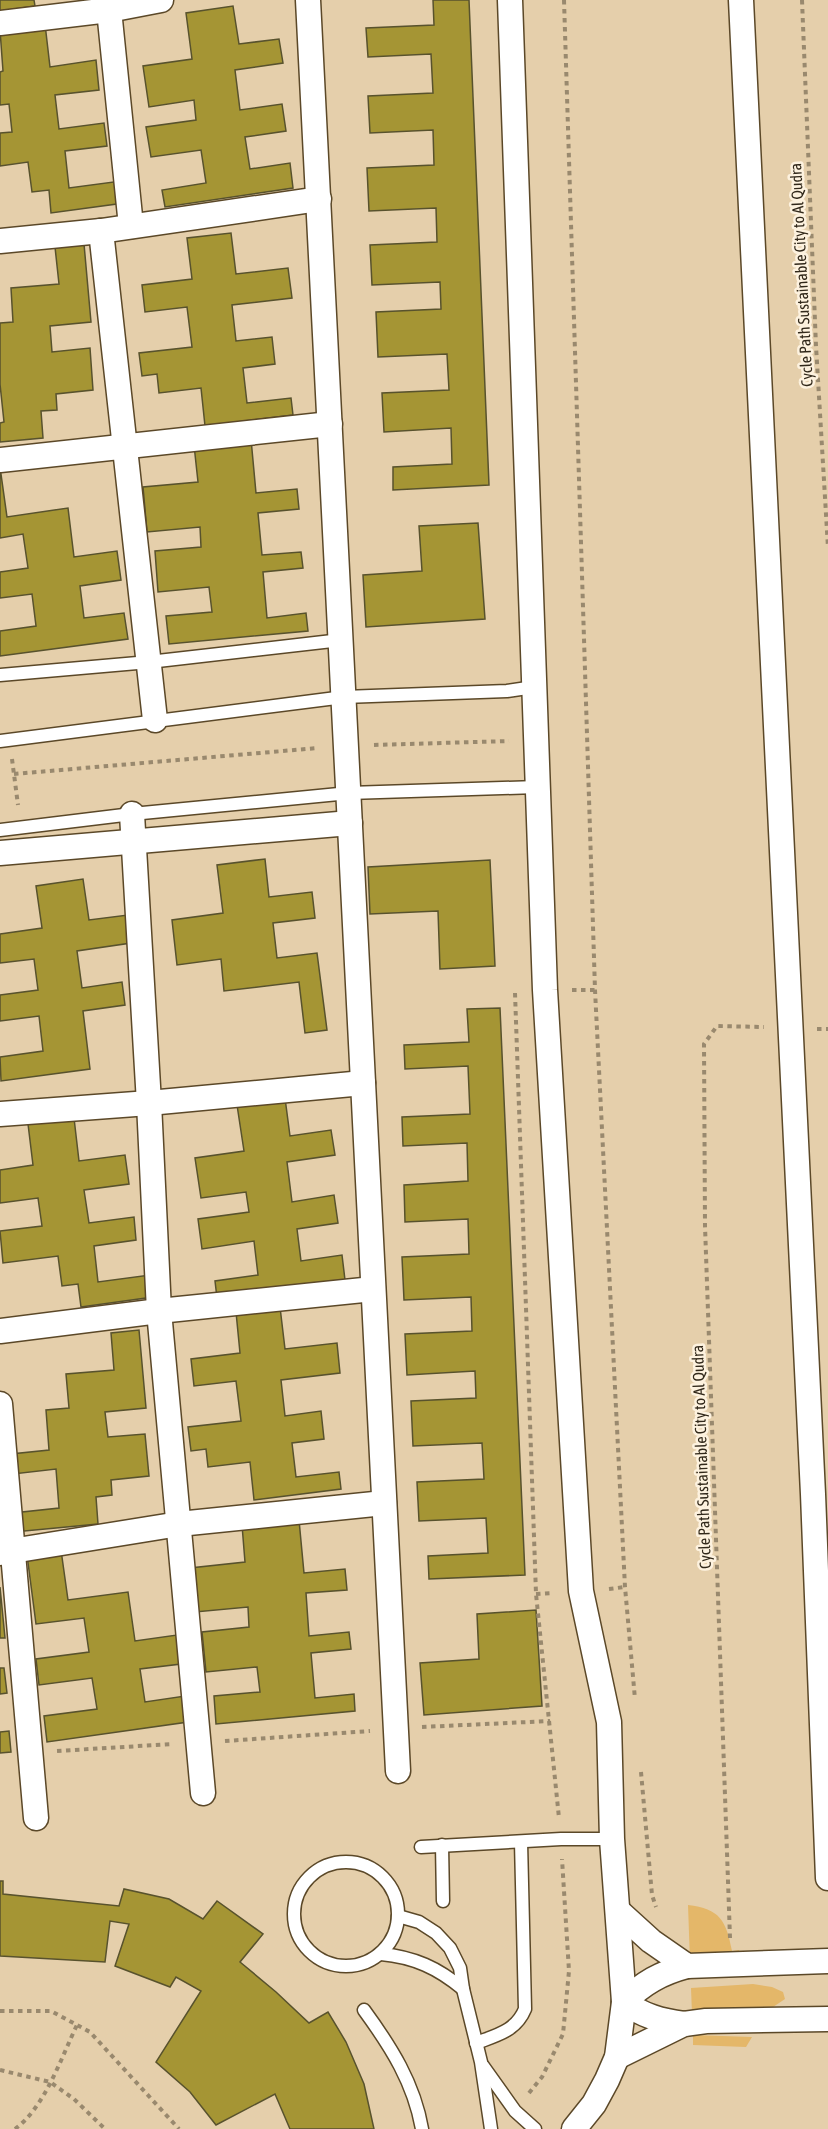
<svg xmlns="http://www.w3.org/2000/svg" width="828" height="2129" font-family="'Asap Condensed',sans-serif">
<rect width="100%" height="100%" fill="#e5cfab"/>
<g fill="#e4b769">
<path d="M688 1905C720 1909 726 1920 732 1951L739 1950 741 1955 690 1962Z"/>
<polygon points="753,1984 772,1987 783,1992 785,1999 773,2007 752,2011 692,2014 691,1988"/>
<polygon points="693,2035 752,2037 746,2047 693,2045"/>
</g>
<g fill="#a59534" stroke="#58522d" stroke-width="1.5">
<polygon points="0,0 34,0 35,6 0,11"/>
<polygon points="433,0 469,0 489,485 393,490 393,467 452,464 451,428 384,432 382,393 449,390 447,354 378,357 376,312 441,309 440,282 372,285 370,245 437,242 436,208 369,211 367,168 434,165 433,130 370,133 368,96 433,93 431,54 368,57 366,28 434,25"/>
<polygon points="233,6 239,44 279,39 283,63 235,70 240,110 282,104 286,131 245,137 250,169 290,163 293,188 165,207 162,190 206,183 201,150 151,157 146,127 196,120 194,100 149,107 143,66 192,59 186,13"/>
<polygon points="45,24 50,67 96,60 99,90 55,95 59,129 104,123 107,146 65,151 69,188 121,181 124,203 51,213 49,190 32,192 28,162 0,166 0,133 12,132 9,104 0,105 0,72 3,71 0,30"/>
<polygon points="231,233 236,274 288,268 292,298 232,305 236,341 272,337 275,364 243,368 247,403 291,398 293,415 205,426 201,388 159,393 157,374 142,376 139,353 192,347 187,307 145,312 142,285 192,279 187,238"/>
<polygon points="84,244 91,322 50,326 52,352 90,348 93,390 56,394 57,410 41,411 43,438 0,442 0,423 4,422 0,384 0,323 13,322 11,288 59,284 55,247"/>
<polygon points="251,439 256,493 297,489 299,509 258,513 262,555 301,552 303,568 263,572 267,618 306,613 308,631 169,644 166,616 212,612 209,587 158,592 155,551 201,547 200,527 147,532 143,487 198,482 194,445"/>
<polygon points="0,467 7,517 68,508 74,557 117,551 121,580 80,586 84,618 124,613 128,639 0,656 0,631 36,626 32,594 0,598 0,572 28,568 23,534 0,538"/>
<polygon points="478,523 485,619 366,627 363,575 422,571 419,526"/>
<polygon points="265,859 269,897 312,892 315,918 273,923 277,958 317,953 327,1030 305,1033 299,982 224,991 221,959 177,965 172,920 223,913 217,865"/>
<polygon points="490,860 495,966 440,969 438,911 370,914 368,867"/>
<polygon points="83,879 89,920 128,915 131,943 77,951 82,988 122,982 125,1005 83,1011 90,1069 1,1081 0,1057 43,1051 39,1016 0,1021 0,995 38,990 34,959 0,963 0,934 42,928 36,886"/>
<polygon points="500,1008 525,1575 429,1579 428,1556 488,1553 486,1518 419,1521 417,1482 484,1479 482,1443 413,1446 411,1401 476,1398 475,1371 407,1375 405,1334 472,1331 471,1297 404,1300 402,1257 469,1254 468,1219 405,1222 404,1185 468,1181 467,1143 403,1146 402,1117 470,1114 468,1066 405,1069 404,1045 469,1042 467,1009"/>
<polygon points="285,1098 290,1136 331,1130 335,1155 287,1162 292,1202 334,1195 338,1223 297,1229 301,1261 342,1255 345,1280 217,1298 215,1281 258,1275 254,1241 202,1249 198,1219 249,1212 246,1192 201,1198 195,1158 244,1151 237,1105"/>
<polygon points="74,1118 79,1161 125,1155 129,1184 84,1190 89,1223 134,1217 136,1240 94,1246 98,1282 150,1275 153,1297 81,1307 78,1284 62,1286 58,1256 3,1263 0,1231 42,1226 38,1198 0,1203 0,1170 33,1165 28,1124"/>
<polygon points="280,1307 285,1349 337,1343 340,1373 281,1380 285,1416 321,1411 324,1439 292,1443 296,1477 339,1472 341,1489 254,1500 250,1462 208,1467 206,1449 191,1451 188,1427 241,1421 236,1381 194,1386 191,1359 240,1353 236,1312"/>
<polygon points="139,1330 146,1408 105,1412 108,1437 145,1434 149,1476 111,1480 112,1495 96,1497 98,1524 14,1532 13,1513 59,1508 56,1469 13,1474 11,1454 49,1450 46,1410 69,1408 66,1374 114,1370 111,1333"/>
<polygon points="299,1520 304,1573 345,1569 347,1590 306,1593 309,1636 349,1632 351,1649 311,1653 315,1698 354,1694 355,1711 216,1724 214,1696 260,1692 257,1667 206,1672 202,1632 249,1627 248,1607 195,1612 190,1568 245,1562 242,1525"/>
<polygon points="61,1550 68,1600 128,1592 135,1641 177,1635 181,1664 140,1669 145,1702 185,1696 188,1722 47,1742 44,1716 97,1709 92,1678 39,1685 36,1659 89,1652 84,1618 36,1624 27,1555"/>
<polygon points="0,1587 5,1638 0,1638"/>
<polygon points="536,1610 542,1706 424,1715 420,1663 479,1659 477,1614"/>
<polygon points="0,1668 4,1668 7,1693 0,1694"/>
<polygon points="9,1731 11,1752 0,1753 0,1732"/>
<polygon points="0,1881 3,1881 3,1894 119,1906 124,1889 169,1899 203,1919 217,1901 263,1934 240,1962 276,1992 309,2023 328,2012 346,2042 364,2084 374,2129 290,2129 275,2094 216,2125 190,2092 156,2062 201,1991 176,1977 170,1987 115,1966 129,1924 110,1921 105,1962 0,1956"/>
</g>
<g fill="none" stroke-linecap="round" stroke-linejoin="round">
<defs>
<g id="lane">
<polyline points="0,675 149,662 341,640"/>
<polyline points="0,741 344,697 507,691 534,687"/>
<polyline points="0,830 132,814 349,793 537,787"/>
<polyline points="442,1845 443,1901"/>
<polyline points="421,1847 561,1839 612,1839"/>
<circle cx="346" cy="1914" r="52"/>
<polyline points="398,1916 419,1922 436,1933 450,1948 460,1968 463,1989 481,2062 491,2129"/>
<path d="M381 1954C414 1957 438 1968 463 1989"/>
<path d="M364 2010C391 2047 414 2083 422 2129"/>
<path d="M476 2043C497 2035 516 2031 525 2009L521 1842"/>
<polyline points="483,2066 515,2111 535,2129"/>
</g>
<g id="street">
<polyline points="108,0 131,226"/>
<polyline points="308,0 398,1771"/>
<polyline points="510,0 545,990 581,1591 609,1722 612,1839 624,2002 617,2057 607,2080 594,2104 574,2129"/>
<polyline points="741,0 813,1494 828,1878"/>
<polyline points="0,23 109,10 161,0"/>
<polyline points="101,231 155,720"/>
<polyline points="0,241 101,231 319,199"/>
<polyline points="0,460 330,424"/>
<polyline points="132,814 149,1103 159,1311 203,1793"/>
<polyline points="0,853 350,823"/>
<polyline points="0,1114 149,1103 363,1083"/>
<polyline points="0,1331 159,1311 373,1289"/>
<polyline points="0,1404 36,1818"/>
<polyline points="0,1553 179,1524 384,1503"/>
<polyline points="618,1911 651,1941 687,1966 828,1961"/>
<path d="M624 2002C643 1983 661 1973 687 1966"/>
<path d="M624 2002C643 2016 661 2021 684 2024"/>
<polyline points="617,2057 684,2024 706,2021 828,2019"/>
</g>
</defs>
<use href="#lane" stroke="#5b4828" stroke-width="15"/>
<use href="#street" stroke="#5b4828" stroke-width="27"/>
<g stroke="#99896e" stroke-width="4" stroke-dasharray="4.5 4.5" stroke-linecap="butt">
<polyline points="564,0 595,990 625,1587 635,1699"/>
<polyline points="802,0 816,346 828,548"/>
<polyline points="374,745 509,741"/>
<polyline points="12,759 18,805"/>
<polyline points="14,774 318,748"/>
<polyline points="572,990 595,990"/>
<polyline points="515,993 536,1594 559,1818"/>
<polyline points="817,1029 828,1029"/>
<polyline points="609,1589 625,1587"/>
<polyline points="536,1594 553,1593"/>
<polyline points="422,1727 550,1721"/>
<polyline points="225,1741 370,1731"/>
<polyline points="57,1751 173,1744"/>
<polyline points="641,1772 652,1895 656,1907"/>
<polyline points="730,1938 705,1226 704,1044 717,1026 764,1027"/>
<polyline points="0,2011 51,2011 90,2032 179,2129"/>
<polyline points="0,2070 50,2082 74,2099 105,2129"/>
<polyline points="529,2093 542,2077 563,2034 569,1971 562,1859"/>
<path d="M15 2129C45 2107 61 2058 77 2025"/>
</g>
<use href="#lane" stroke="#fff" stroke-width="12"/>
<use href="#street" stroke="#fff" stroke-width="24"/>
</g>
<g text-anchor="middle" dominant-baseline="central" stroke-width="5" stroke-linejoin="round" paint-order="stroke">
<g font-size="16" fill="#31281a" stroke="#fdf2df">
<text transform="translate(801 275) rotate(-93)">Cycle Path Sustainable City to Al Qudra</text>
<text transform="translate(701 1457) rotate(-92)">Cycle Path Sustainable City to Al Qudra</text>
</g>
</g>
</svg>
